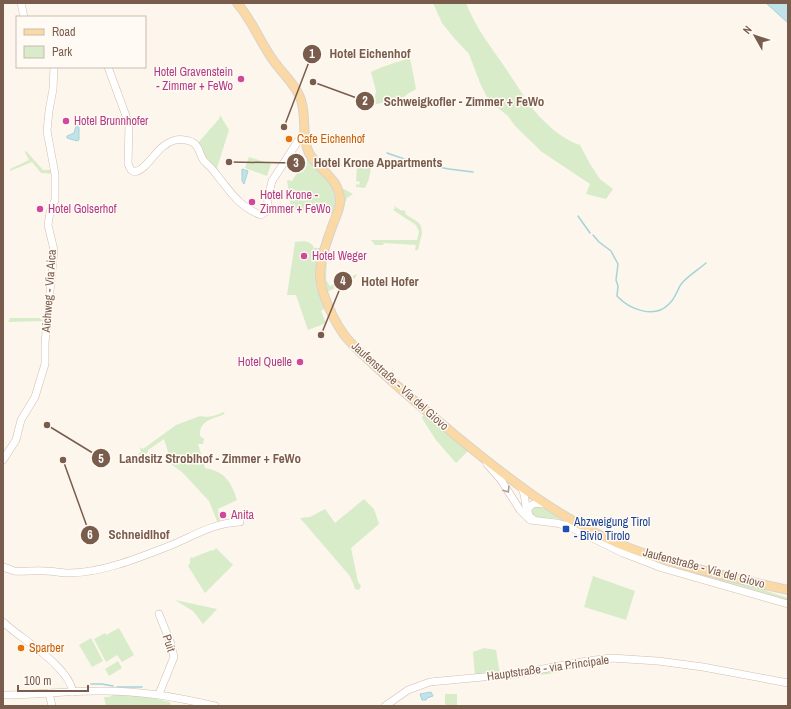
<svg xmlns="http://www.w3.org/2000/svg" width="791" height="709" font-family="'Archivo Narrow',sans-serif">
<rect width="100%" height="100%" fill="#fdf6ec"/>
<g fill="#d8ecc9">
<path d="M433 3H466C475 27 492 48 506 69 518 86 529 107 544 121 554 131 567 141 580 145L590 164 600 179 613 189 606 199 586 194 590 184 542 152 515 126 508 116 489 101 480 83 469 54 454 38 442 23Z"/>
<polygon points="410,58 416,89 406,95 404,97 373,105 376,91 371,72 382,67"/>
<polygon points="220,115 229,130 216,171 205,160 198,143 219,119"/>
<polygon points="26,151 43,170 54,170 55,174 41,173 32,162 10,171 10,169 29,160 25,152"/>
<polygon points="249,157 271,164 267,176 245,168"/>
<path d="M309 158C325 177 341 187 333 214L291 209 287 180 292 181 304 162Z"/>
<polygon points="357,166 371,167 369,179 365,188 356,187 356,184 359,185 360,182 356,181"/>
<path d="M344 189 353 194 347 198 327 255 326 280 330 286 357 274 355 278 327 292C316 274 336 212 341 190Z"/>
<polygon points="394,206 402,211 403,210 406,212 405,214 418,222 421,226 422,233 418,250 415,250 416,245 384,243 383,245 375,245 371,240 417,240 419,232 416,225 393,210 395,208"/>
<path d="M295 242C302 241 311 240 314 248H321C319 259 313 280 317 290 319 295 323 302 326 307L321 311 326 323 308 330 296 295H287Z"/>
<polygon points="10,318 39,318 44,321 8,322"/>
<path d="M223 412 225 414C213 419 199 420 200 436L204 439 203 444H198L205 468C225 472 231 481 237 500L218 509 220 521H217L209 501 182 472 172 465 164 439 148 450V452L144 455 140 456 138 454 141 452 140 447 143 449 176 425 200 416C206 418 217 416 223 412Z"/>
<polygon points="425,415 468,451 456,463 436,440 423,420 422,417"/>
<polygon points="364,499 374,509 379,524 351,548 358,582 361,586 359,590 355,589 353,583 349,575 300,518 310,517 325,509 335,523"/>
<polygon points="537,506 547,510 568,523 562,522 560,519 534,517 530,514 532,507"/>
<polygon points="216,548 233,565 205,593 188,566 190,563 190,557 192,558 212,550 213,551"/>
<path d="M656 561 756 586C766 592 777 594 788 598V602L656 563Z"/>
<polygon points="593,576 635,591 626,620 584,607"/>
<polygon points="175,600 217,609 203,624 193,611"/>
<polygon points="119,628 134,655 122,662 117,655 106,662 94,639 105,633 106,635"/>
<polygon points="91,638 103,661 92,667 79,645"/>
<polygon points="484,648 496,650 500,674 475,676 473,652"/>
<polygon points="118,661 122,668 109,676 105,669"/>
<polygon points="587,661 587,665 549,674 538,675 538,672"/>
<polygon points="115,694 148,697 170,702 171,706 106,706 104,697 109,697"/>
<rect x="445" y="694" width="12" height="12"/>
</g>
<g fill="#bfe3e8" stroke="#a5d3da">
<polygon points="766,3 788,3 788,23"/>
<polygon points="78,125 79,127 79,140 77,141 67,138 67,136 74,133 76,126"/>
<polygon points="242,169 248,171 244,184 242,181"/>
<polygon points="431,692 433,696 427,698 426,700 422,700 420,694"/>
</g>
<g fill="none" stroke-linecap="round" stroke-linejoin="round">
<g stroke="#a5d3da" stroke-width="1.5">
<polyline points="387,153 413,162 449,169 473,172"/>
<polyline points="578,216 590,233"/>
<path d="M593 235 599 242 611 251 618 264 616 280 618 286 617 296C630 310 655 319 669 304 676 298 677 289 682 283 687 277 699 269 706 263"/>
<polyline points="91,684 102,684 113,686"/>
<polyline points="117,687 142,687"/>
</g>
<defs>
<g id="minor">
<polyline points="21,3 24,17"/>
<path d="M108 67 129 124 128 164 131 170 135 172C150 168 155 146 175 140 181 139 191 140 195 144 200 149 200 156 204 161 208 165 213 169 216 174 230 191 239 207 261 215L267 211 268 198 272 181 298 141 304 138"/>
<polyline points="3,460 16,440 21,420 35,397 45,364 45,343 54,250 48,225 50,212 55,200 55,174 47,131 49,111 53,89 54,67"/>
<polyline points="487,464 501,480 520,510 530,520 556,523 568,526 623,553 662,568 788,604"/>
<path d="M521 487C528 497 522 512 533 519"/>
<path d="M528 513V509C532 502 537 503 545 504"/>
<path d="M3 567C7 568 11 570 14 571 24 572 35 570 45 571 53 571 61 573 69 573 103 573 143 556 174 544 197 534 214 523 240 522"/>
<polyline points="159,614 171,644 174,657 159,694"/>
<path d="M3 622C22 640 68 665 73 692"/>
<polyline points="49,693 52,706"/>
<path d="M3 695C34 695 66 691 97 691 138 690 176 697 215 706"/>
<polyline points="385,706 408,690 430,682 515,674 587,661 611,658 658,661 703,667 788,683"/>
</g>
<path id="major" d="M237 3C252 20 260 42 273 60 281 72 297 86 301 100 307 118 301 136 309 153 319 171 340 178 340 201 340 210 335 218 332 227 325 246 315 272 323 292 328 307 336 324 345 336 357 351 379 369 394 383 414 401 435 418 455 435 506 477 558 518 619 544 673 566 732 577 788 590"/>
</defs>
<use href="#minor" stroke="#d1beb0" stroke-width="8"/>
<use href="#major" stroke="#dad1cd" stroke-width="10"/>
<use href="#minor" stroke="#fff" stroke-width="7"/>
<use href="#major" stroke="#fbd9a5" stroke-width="8"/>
</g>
<defs><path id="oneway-chevron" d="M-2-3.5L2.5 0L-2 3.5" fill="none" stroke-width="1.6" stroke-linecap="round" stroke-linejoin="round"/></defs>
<use stroke="#af9d94" href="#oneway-chevron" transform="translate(507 490) rotate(57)"/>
<g fill="#d1479c" stroke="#fffaf3" stroke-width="1.5">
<circle cx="241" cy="79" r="4"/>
<circle cx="66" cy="121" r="4"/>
<circle cx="252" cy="202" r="4"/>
<circle cx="40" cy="209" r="4"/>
<circle cx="304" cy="256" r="4"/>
<circle cx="300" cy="362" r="4"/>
<circle cx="223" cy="515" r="4"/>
</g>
<g fill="#e8710a" stroke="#fffaf3" stroke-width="1.5">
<circle cx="289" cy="139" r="4"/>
<circle cx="21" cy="648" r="4"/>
</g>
<rect fill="#1a4fb4" stroke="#fffaf3" stroke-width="1.5" x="562" y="525" width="8" height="8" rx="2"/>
<g text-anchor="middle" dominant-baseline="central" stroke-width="3" stroke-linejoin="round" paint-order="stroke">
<g font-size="12" fill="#b23c85" stroke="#fffaf3" text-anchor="start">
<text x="233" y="72" text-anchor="end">Hotel Gravenstein<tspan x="233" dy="14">- Zimmer + FeWo</tspan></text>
<text x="74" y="121">Hotel Brunnhofer</text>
<text x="260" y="195">Hotel Krone -<tspan x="260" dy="14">Zimmer + FeWo</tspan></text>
<text x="48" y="209">Hotel Golserhof</text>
<text x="312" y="256">Hotel Weger</text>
<text x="292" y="362" text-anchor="end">Hotel Quelle</text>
<text x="231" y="515">Anita</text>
</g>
<g font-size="12" fill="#c56008" stroke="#fffaf3" text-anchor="start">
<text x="297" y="139">Cafe Eichenhof</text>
<text x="29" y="648">Sparber</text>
</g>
<g font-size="12" fill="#7a5c4d" stroke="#fffaf3">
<text transform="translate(49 291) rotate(-86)">Aichweg - Via Aica</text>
<text transform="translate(400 386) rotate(42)">Jaufenstraße - Via del Giovo</text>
<text transform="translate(704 568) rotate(15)">Jaufenstraße - Via del Giovo</text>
<text transform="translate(169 643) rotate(72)">Puit</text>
<text transform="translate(548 668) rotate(-8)">Hauptstraße - via Principale</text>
</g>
<g font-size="12" fill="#164399" stroke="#fffaf3" text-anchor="start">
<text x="574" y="522">Abzweigung Tirol<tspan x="574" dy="14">- Bivio Tirolo</tspan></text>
</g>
</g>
<path fill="none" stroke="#7a5c4d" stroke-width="1.5" d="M284 127L312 54M313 82L365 101M229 162L296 163M321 335L343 281M47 425L101 458M63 460L90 535"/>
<g fill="#7a5c4d" stroke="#fffaf3" stroke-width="1.5">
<circle cx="284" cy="127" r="4"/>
<circle cx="313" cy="82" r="4"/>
<circle cx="229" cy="162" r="4"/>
<circle cx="321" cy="335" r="4"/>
<circle cx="47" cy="425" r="4"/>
<circle cx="63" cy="460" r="4"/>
<circle cx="312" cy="54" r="10"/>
<circle cx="365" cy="101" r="10"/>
<circle cx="296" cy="163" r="10"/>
<circle cx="343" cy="281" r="10"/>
<circle cx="101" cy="458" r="10"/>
<circle cx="90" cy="535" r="10"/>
</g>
<g font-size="12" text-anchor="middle" font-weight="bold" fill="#fff">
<text x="312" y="58">1</text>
<text x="365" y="105">2</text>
<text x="296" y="167">3</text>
<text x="343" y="285">4</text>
<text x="101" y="463">5</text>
<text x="90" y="539">6</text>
</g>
<g font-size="13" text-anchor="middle" font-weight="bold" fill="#7a5c4d" stroke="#fffaf3" stroke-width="3" stroke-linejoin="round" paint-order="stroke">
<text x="370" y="58">Hotel Eichenhof</text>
<text x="464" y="106">Schweigkofler - Zimmer + FeWo</text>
<text x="378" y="167">Hotel Krone Appartments</text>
<text x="390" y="286">Hotel Hofer</text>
<text x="210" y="463">Landsitz Stroblhof - Zimmer + FeWo</text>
<text x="139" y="539">Schneidlhof</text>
</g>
<rect width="791" height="709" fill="none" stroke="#7a5c4d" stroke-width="8"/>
<rect x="16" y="16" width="130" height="52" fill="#fffaf3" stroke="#cabbb1"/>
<rect x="24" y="29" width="20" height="6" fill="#fbd9a5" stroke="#cabbb1"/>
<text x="52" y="36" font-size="12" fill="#7a5c4d">Road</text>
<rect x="24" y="46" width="20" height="12" fill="#d8ecc9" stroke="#cabbb1"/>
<text x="52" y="56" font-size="12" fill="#7a5c4d">Park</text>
<g transform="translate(755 36) rotate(309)" stroke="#fffaf3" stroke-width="3" paint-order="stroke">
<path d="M0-3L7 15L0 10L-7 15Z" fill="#7a5c4d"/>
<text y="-6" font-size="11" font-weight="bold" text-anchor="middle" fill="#7a5c4d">N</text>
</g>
<path d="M18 685v6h70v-6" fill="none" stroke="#7a5c4d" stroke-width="2"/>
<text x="24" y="685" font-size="12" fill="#7a5c4d" stroke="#fffaf3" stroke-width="3" paint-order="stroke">100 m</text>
</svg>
